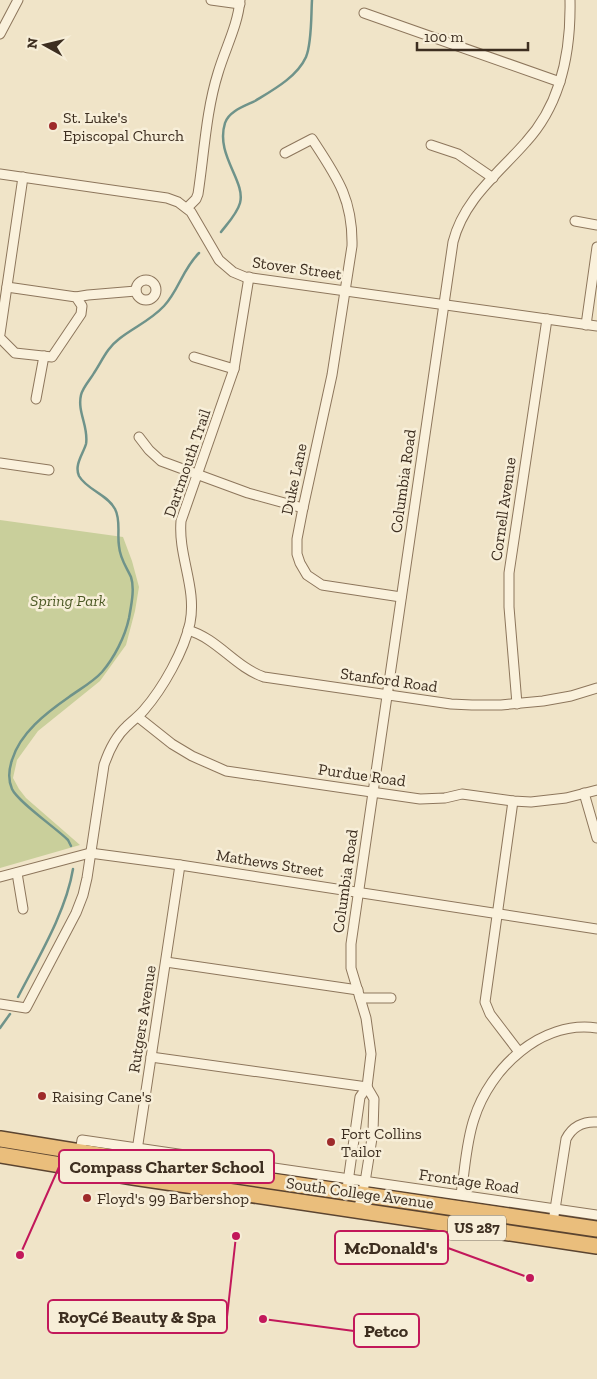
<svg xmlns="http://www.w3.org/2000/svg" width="597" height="1379" font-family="'Zilla Slab',serif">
<rect width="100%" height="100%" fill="#f0e4c8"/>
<polygon fill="#c9cf9b" points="0,520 123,537 132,561 139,587 135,611 126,645 100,681 38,731 17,760 13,778 19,789 26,798 80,845 0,868"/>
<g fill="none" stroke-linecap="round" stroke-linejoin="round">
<g stroke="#6f938a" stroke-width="2.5">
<path d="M221 232C227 224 237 214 240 203 246 181 215 155 225 123 229 111 245 106 255 101 273 90 297 77 306 57 312 43 311 15 312 0"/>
<path d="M71 846 68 840C56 828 18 802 12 789 8 780 9 769 12 760 20 733 46 713 69 697 80 689 93 682 102 672 114 658 125 637 129 618 131 606 135 589 131 577 126 566 120 559 119 546 117 534 121 520 115 509 107 494 87 490 79 476 74 465 83 454 86 444 89 427 77 412 81 395 83 387 90 380 94 373 102 361 107 348 119 339 134 327 150 321 164 306 179 290 182 270 199 253"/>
<path d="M18 997C38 958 66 912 73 869"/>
<polyline points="0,1028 10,1014"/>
</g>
<defs>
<g id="minor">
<polyline points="211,0 240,4"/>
<polyline points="364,13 560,82"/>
<polyline points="0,34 18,0"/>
<polyline points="431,145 458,154 493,178"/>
<path d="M285 153 312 139C337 177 353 199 352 246L332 375 303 508 297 539V554L300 563 307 575 322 585 401 597"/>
<polyline points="0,174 167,198 178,202 191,212 219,260 233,272 245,277 597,326"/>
<path d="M187 208 196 199 198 194C204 155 206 111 218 73 225 49 238 25 240 0"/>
<polyline points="575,221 597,225"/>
<circle cx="146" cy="290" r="10"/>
<polyline points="76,297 88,295 136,291"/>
<polyline points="586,325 597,247"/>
<polyline points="0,334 23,177"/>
<polyline points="0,338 15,353 52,357 81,314 82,306 76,297 7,287"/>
<polyline points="194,357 234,369"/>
<polyline points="36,399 44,356"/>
<polyline points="139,437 149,450 161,461 248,493 303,508"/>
<polyline points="0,463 49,470"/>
<path d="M188 630C218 639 235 667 264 677L451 704 472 705H501L543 701 571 696 597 688"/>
<polyline points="517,704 509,607 509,573 547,319"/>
<polyline points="138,717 172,744 192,756 226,771 420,799 445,798 462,794 513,801 531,802 566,798 597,790"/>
<polyline points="584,793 597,838"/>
<polyline points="513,801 485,1002 490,1014 519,1052"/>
<polyline points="17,873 23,909"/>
<polyline points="0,877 90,853 180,865 597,929"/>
<polyline points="166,962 358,990"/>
<polyline points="360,998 391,998"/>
<path d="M0 1004 26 1008 76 913 83 895 87 878 104 765C109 750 116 736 127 726 133 720 139 716 144 710 163 688 184 651 190 623 197 588 178 556 181 521L234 369 249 277"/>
<polyline points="151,1057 367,1087"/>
<polyline points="80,1152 82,1140 597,1215"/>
<polyline points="133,1177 180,865"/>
<path d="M461 1194C465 1169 466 1143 474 1119 490 1068 541 1020 597 1028"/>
<path d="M346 1196 360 1097 367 1087 371 1054 366 1018 351 968V944L453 242C464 199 498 174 526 142 561 104 571 50 570 0"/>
<polyline points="358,1211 365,1182 373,1132 374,1099 367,1087"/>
<path d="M553 1222 566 1139C572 1127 583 1121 597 1122"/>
</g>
<g id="trunk">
<polyline points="0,1139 136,1161 597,1229"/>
<polyline points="0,1155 133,1177 597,1246"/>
</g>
</defs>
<use href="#minor" stroke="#8d765c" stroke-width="11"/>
<use href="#trunk" stroke="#5b4430" stroke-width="18"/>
<use href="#minor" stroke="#faf1dc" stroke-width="9"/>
<use href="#trunk" stroke="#eabe7c" stroke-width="15"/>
</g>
<g fill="#9e2a2b" stroke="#f7eed8" stroke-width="2">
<circle cx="53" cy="126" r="5"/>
<circle cx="42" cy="1096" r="5"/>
<circle cx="331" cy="1142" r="5"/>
<circle cx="87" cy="1198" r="5"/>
</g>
<g text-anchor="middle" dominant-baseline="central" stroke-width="5" stroke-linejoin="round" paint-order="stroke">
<rect fill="#f7eed8" stroke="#756857" stroke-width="1" x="448" y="1215.5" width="58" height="25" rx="4"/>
<g font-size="15" font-weight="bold" fill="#3d2e20">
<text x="477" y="1228">US 287</text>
</g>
<g font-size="16" fill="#3d2e20" stroke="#f7eed8" text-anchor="start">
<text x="63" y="117">St. Luke's<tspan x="63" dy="18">Episcopal Church</tspan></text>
<text x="52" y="1096">Raising Cane's</text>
<text x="341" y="1133">Fort Collins<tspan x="341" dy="18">Tailor</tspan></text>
<text x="97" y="1198">Floyd's 99 Barbershop</text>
</g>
<g font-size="16" fill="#3d2e20" stroke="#f7eed8">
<text transform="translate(297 268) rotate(8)">Stover Street</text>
<text transform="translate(187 463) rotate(-71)">Dartmouth Trail</text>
<text transform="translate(294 479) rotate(-78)">Duke Lane</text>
<text transform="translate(403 481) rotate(-82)">Columbia Road</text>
<text transform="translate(503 509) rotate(-82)">Cornell Avenue</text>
<text transform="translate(389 680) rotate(8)">Stanford Road</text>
<text transform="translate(362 775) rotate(8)">Purdue Road</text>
<text transform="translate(270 863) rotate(9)">Mathews Street</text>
<text transform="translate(345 881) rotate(-82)">Columbia Road</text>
<text transform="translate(142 1019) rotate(-81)">Rutgers Avenue</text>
<text transform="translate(469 1181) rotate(8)">Frontage Road</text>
<text transform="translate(360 1193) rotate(8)">South College Avenue</text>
</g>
<g font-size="16" font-style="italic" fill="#4d5a26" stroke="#f7eed8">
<text x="68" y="600">Spring Park</text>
</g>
</g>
<path fill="none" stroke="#c2185b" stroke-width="2" d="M20 1255L59 1167M530 1278L448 1248M236 1236L227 1317M263 1319L354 1331"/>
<g fill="#c2185b" stroke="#f7eed8" stroke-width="2">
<circle cx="20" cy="1255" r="5"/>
<circle cx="530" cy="1278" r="5"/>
<circle cx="236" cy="1236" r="5"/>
<circle cx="263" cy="1319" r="5"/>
</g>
<g fill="#f7eed8" stroke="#c2185b" stroke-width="2">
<rect x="59" y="1150" width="215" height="33" rx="5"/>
<rect x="335" y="1231" width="113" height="33" rx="5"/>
<rect x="48" y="1300" width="179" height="33" rx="5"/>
<rect x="354" y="1314" width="65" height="33" rx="5"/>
</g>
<g font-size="18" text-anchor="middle" font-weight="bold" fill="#3d2e20">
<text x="167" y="1173">Compass Charter School</text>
<text x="391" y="1254">McDonald's</text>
<text x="137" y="1323">RoyCé Beauty &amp; Spa</text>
<text x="386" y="1337">Petco</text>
</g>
<g transform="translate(45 45) rotate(278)" stroke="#f7eed8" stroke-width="4" paint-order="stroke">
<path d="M0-4L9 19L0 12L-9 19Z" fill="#3d2e20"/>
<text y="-8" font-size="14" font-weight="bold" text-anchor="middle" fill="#3d2e20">N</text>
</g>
<path d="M417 42v8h111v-8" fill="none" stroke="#3d2e20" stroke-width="2.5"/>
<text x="424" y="42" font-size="15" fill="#3d2e20" stroke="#f7eed8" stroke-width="4" paint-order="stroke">100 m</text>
</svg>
